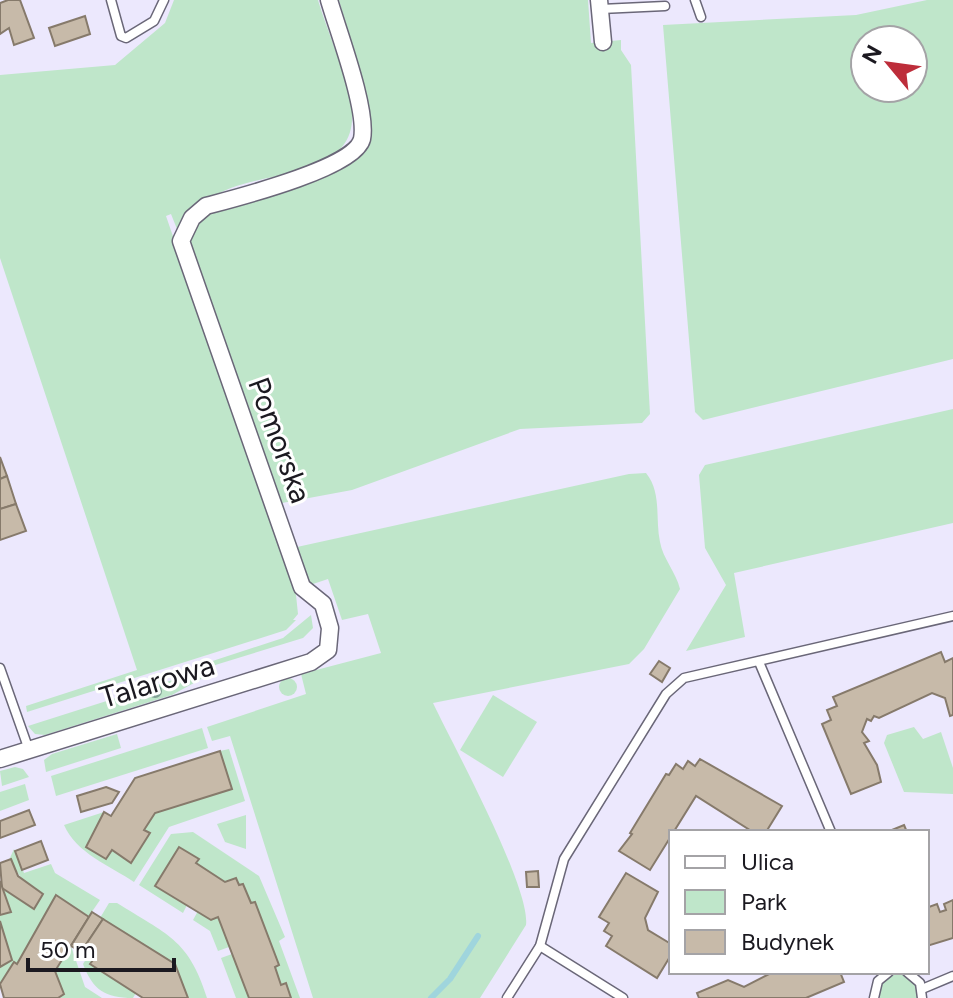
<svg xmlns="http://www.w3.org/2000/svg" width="953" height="998" font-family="Figtree,sans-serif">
<rect width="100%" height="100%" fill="#ece8fd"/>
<g fill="#bfe6ca" fill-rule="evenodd">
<path d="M174 0H318C327 31 350 82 352 112 357 184 251 168 212 198 200 208 189 223 179 234L171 214 166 216 296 595 298 614 293 620H296L286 630 27 712 26 706 137 670 0 258V75L115 65 165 23Z"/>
<path d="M339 0H588L591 43 621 40V50L631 65 650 414 642 423 520 429 352 490 282 503 188 244 197 218C234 203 356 181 369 144 378 116 347 31 339 0Z"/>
<path d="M927 0H953V359L703 420 695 412 663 25 856 15ZM865 40H913V88H865Z"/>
<polygon points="953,409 953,523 734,573 745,637 686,651 726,585 705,548 699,475 705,465"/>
<path d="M646 473C662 493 655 518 660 542 663 559 676 572 680 589L644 649 629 664 433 703C453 745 531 888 526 925L480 998H313L230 736 212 741 207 727 306 694 301 674 381 653 368 614 342 620 328 579 310 585 297 547 629 474Z"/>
<polygon points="311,615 313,628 303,638 212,666 182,671 283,638"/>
<polygon points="212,673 172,695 45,735 35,734 28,726 182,677"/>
<circle cx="288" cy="687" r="9"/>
<polygon points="493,695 537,722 503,777 460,750"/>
<polygon points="914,727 923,739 941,732 953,768 953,794 904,792 884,743 887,735"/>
<polygon points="202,728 208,748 56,796 51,776"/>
<polygon points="117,734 121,748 46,772 44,760 52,754"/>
<path d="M229 749 245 801 169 827 134 882C110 866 76 853 64 825L104 812 87 847 106 859 112 850 131 863 150 834 144 830 155 813 232 789 220 751Z"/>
<polygon points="15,767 23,769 29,777 2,786 0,771"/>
<polygon points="25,784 29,800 0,811 0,792"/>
<polygon points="246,815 246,849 225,842 217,824"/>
<polygon points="193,832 259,876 285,937 279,941 300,998 291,998 286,984 281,985 275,967 279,965 255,902 251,903 243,884 239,885 236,878 225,882 196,863 198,859 179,847 155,886 187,905 183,913 139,885 171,834"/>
<polygon points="14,849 24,873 51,864 55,873 100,900 89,916 56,896 17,964 14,962 0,984 0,967 11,960 0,921 0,915 11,911 2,888 24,882 9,860"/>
<path d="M109 903H117C166 934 189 939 207 998H188L100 918Z"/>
<polygon points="198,911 211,920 218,917 229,947 218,951 210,931 193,920"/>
<polygon points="71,946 85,987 102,998 58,998 63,994 55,971"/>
<polygon points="232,954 249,998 236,998 221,958"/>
<path d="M88 956 93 960 91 964 136 993 133 998C105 998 93 990 83 964Z"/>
<path d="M901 974 914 981 918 998H880C878 983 887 975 901 974Z"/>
</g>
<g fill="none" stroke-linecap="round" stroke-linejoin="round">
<polyline stroke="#9fd5dd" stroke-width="6" points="431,998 450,979 478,936"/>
</g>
<g fill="#c7baa9" stroke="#867a6b" stroke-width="2">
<polygon points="8,0 20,0 34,38 14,45 9,28 0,34 0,3"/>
<polygon points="85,16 90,34 55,46 49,28"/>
<polygon points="0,457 7,476 0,479"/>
<polygon points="7,476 16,504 0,509 0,479"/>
<polygon points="16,504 26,531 0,540 0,509"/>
<polygon points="941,652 945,662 953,658 953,715 950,716 945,698 932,693 879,718 874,716 871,721 867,719 862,732 869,741 864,743 877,765 881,782 851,794 822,724 831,720 827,710 837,706 833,697"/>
<polygon points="659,661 670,668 662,682 650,674"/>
<polygon points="220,751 232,789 155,813 144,830 150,833 131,863 112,850 106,859 86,847 104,812 111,816 135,778"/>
<polygon points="700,759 782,806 766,832 753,832 696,796 650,870 619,851 632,834 630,833 666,774 669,775 676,764 683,769 688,761 695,766"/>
<polygon points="106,787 119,792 112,803 81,812 77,796"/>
<polygon points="29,810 35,825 0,838 0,821"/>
<polygon points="904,825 907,832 887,832"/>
<polygon points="41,841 48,860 22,870 15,851"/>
<polygon points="179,847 199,859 196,863 225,882 236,878 239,885 243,884 251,903 255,902 279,965 275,967 281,985 286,983 291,998 249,998 218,917 211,920 155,886"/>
<polygon points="11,859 18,876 43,894 34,909 2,888 0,863"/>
<polygon points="538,871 539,887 527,887 526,872"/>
<polygon points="626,873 658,892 645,918 648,930 671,944 671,955 657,978 606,946 612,936 604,931 609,923 599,917"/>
<polygon points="0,881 11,912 0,915"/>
<polygon points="56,895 89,917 55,971 64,994 58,998 4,998 0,984 14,962 17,964"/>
<polygon points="953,900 953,938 927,946 927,903 929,907 937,904 940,912 946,910 944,904"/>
<polygon points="92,912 103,919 81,952 71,946"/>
<polygon points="103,919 175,964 188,998 143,998 90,964 93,960 81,952"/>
<polygon points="0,921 12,960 0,967"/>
<polygon points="773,972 840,972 844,982 806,998 699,998 697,993 728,980 744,987"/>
</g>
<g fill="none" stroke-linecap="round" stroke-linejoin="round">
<defs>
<g id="lane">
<polyline points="111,0 121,36 126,38 154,21 164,0"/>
<polyline points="695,0 701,17"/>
<polyline points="601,9 665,6"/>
<polyline points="759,662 831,832"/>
<polyline points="0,668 29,750"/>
<polyline points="540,946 623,998"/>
<polyline points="907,972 920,983 922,998"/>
<polyline points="922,989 953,976"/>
<polyline points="507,998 540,946 564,859 666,694 684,678 953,616"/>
<polyline points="874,998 878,981 889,972"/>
</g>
<g id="street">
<polyline points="599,0 603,42"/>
<path d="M0 759 311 662 328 650 330 628 323 604 302 587 181 241 192 218 206 206C236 198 355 168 362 139 368 110 338 31 329 0"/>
</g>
</defs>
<use href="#lane" stroke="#6a6778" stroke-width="11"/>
<use href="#street" stroke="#6a6778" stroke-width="19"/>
<use href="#lane" stroke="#fff" stroke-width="8"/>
<use href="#street" stroke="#fff" stroke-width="16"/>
</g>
<circle fill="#81a095" cx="155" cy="691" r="7"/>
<g text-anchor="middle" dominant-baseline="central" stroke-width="6" stroke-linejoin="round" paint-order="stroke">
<g font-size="30" fill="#1b1920" stroke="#fff">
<text transform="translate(280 440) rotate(70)">Pomorska</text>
<text transform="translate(157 681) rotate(-17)">Talarowa</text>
</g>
</g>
<rect x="669" y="830" width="260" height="144" fill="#ffffff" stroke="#a4a3a6" stroke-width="2"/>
<rect x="685" y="856" width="40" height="12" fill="#ffffff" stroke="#a4a3a6" stroke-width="2"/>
<text x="741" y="870" font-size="24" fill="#1b1920">Ulica</text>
<rect x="685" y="890" width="40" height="24" fill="#bfe6ca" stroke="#a4a3a6" stroke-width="2"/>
<text x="741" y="910" font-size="24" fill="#1b1920">Park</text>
<rect x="685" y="930" width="40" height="24" fill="#c7baa9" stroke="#a4a3a6" stroke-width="2"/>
<text x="741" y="950" font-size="24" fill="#1b1920">Budynek</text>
<g transform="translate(889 64) rotate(299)"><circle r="38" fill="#ffffff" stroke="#a4a3a6" stroke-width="2"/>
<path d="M0-6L14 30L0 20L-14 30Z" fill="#bd2d3a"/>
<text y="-12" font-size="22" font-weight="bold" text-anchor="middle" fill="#1b1920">N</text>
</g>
<path d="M28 958v12h146v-12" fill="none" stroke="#1b1920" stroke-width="4"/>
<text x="40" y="958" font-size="24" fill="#1b1920" stroke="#ffffff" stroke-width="6" paint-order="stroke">50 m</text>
</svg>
